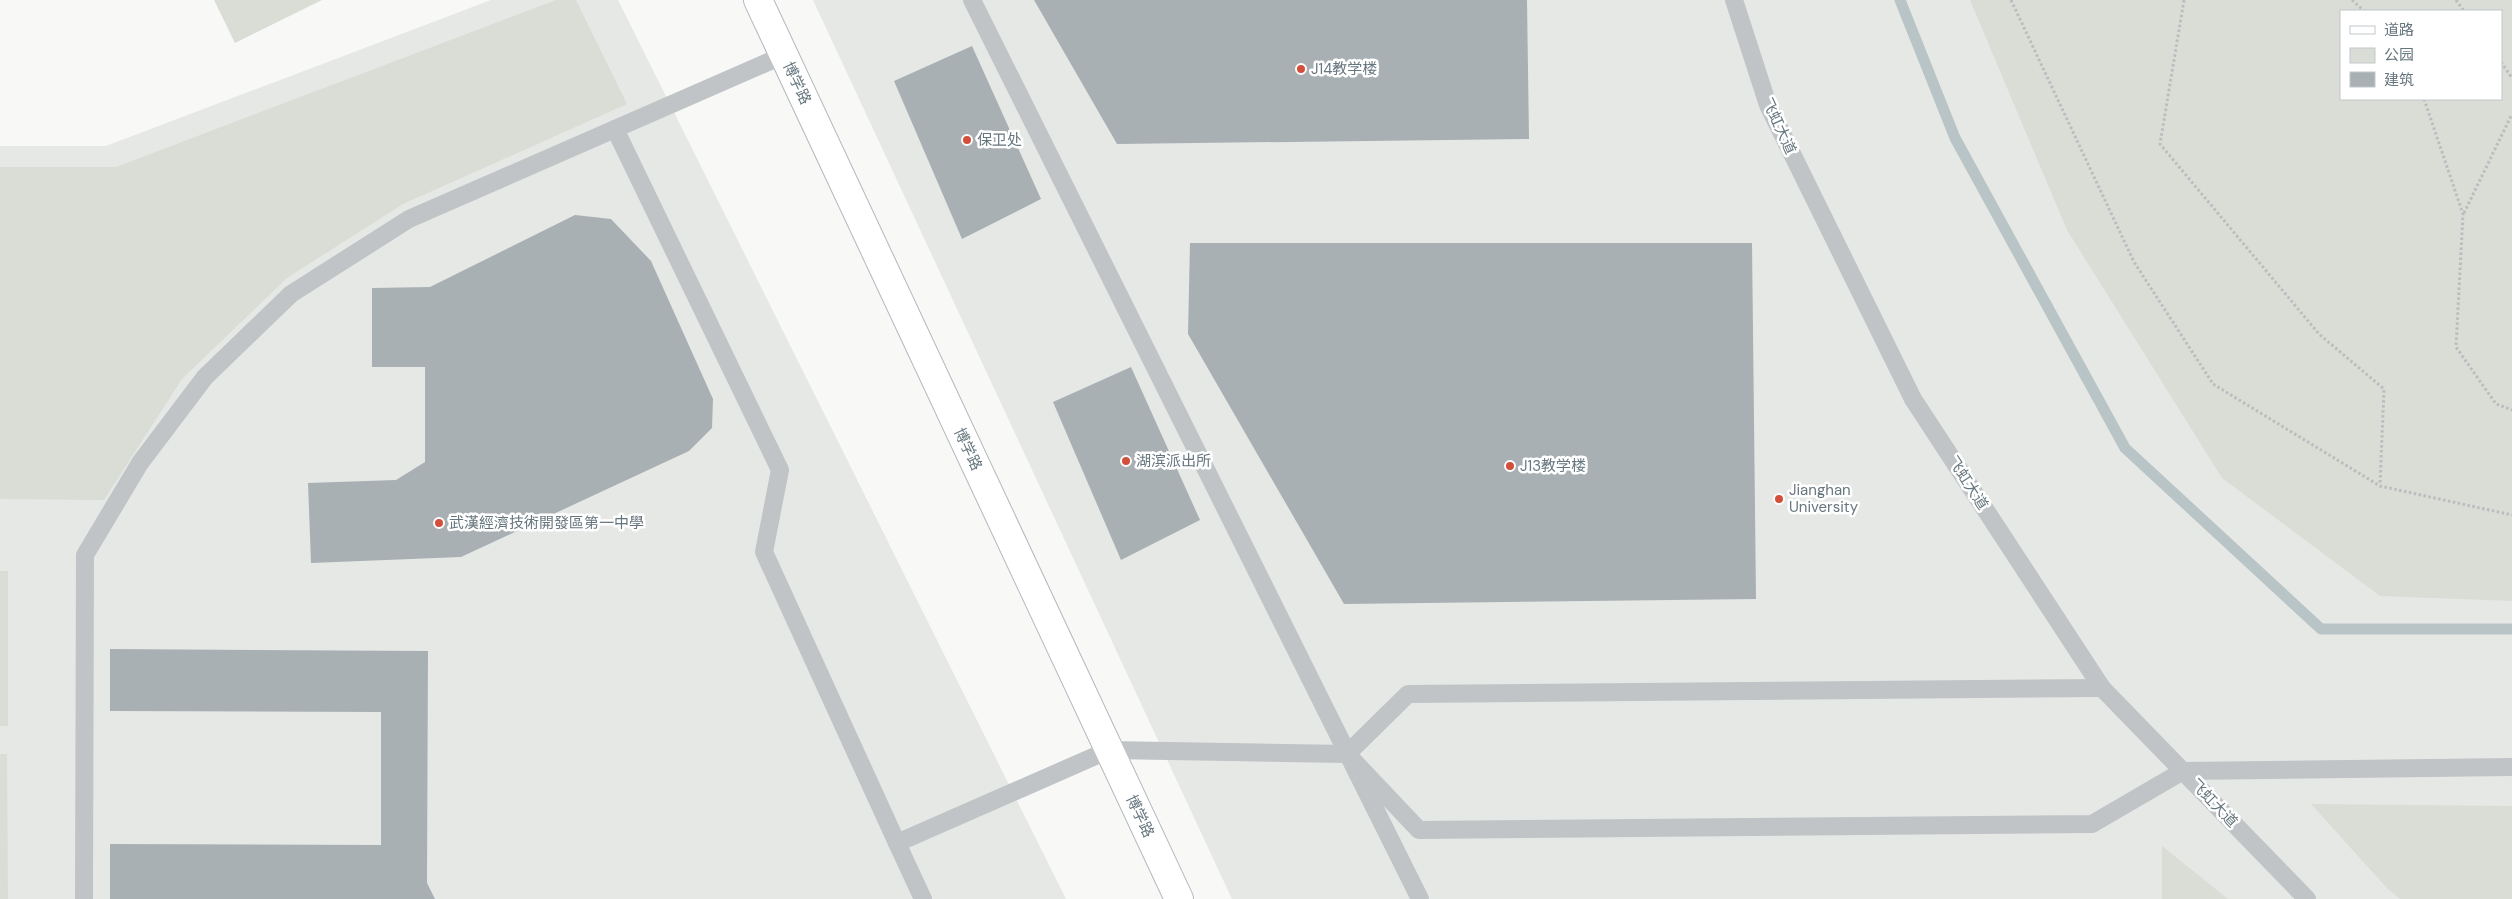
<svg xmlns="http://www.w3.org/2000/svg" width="2512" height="899" font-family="'DM Sans','Noto Sans SC',sans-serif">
<rect width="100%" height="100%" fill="#f8f8f6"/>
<g fill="#e6e8e6" fill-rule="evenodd">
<polygon points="491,0 618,0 1066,899 0,899 0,146 106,146"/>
<path d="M813 0H2512V899H1232ZM2341 11H2501V99H2341Z"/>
</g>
<g fill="#d9ddd5" fill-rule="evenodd">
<polygon points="214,0 322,0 235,43"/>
<polygon points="556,0 576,0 627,104 403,204 287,278 182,379 104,500 0,499 0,167 116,167"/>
<path d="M1970 0H2512V601L2380 596 2222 478 2067 230ZM2341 11H2501V99H2341Z"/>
<rect x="0" y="571" width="8" height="155"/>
<polygon points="0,754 7,754 8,899 0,899"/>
<polygon points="2311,804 2512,806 2512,899 2400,899 2387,888"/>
<polygon points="2162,846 2228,899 2162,899"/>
</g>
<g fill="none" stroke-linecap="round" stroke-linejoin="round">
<polyline stroke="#b9c4c7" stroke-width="11" points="1900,0 1955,138 2125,448 2321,629 2512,629"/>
</g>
<g fill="#a8b0b4">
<polygon points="1034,0 1527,0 1529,139 1117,144"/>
<polygon points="972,46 1041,199 962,239 894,81"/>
<polygon points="575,215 611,219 651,261 713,399 712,428 689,451 461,557 311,563 308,483 396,480 425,462 425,367 372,367 372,288 430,287"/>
<polygon points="1190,243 1752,243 1756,599 1344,604 1188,334"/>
<polygon points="1131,367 1200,520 1121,560 1053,402"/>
<polygon points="110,649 428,651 427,883 435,899 110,899 110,844 381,845 381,712 110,711"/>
</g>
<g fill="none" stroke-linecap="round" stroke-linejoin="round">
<defs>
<polyline id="secondary" points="758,0 1179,899"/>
</defs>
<use href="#secondary" stroke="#b2b8bc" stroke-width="30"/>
<g stroke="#babdbf" stroke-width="3" stroke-dasharray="2.5 2.5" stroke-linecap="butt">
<polyline points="2011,0 2134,262 2213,384 2380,486 2512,515"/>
<polyline points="2184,0 2160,144 2319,334 2384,389 2380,485"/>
<polyline points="2352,0 2364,11"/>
<polyline points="2456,0 2464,11"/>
<polyline points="2501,62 2512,78"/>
<polyline points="2424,99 2463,214 2456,347 2496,404 2512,410"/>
<polyline points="2464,213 2512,114"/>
</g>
<g stroke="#c0c4c7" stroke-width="18">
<polyline points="972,0 1420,899"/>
<polyline points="1734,0 1768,105 1913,399 2102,688 2307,899"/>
<polyline points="615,129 780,470 764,552 897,843"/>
<polyline points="1347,754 1419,830 2092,824 2183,771 2512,767"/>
<polyline points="84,899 85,555 140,463 205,377 291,294 409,219 784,55"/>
<polyline points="923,899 897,843 1109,750 1347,754 1408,694 2102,688"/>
</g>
<use href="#secondary" stroke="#fff" stroke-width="28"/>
</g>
<g fill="#d34f3b" stroke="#fff" stroke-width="2">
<circle cx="1301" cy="69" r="5"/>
<circle cx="967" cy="140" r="5"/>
<circle cx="1126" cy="461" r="5"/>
<circle cx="1510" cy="466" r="5"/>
<circle cx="1779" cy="499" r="5"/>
<circle cx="439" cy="523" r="5"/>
</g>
<g text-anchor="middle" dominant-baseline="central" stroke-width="5" stroke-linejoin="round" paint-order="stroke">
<g font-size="15" fill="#66767e" stroke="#fff" text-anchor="start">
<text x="1311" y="69">J14教学楼</text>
<text x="977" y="140">保卫处</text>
<text x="1136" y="461">湖滨派出所</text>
<text x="1520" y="466">J13教学楼</text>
<text x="1789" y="490">Jianghan<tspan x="1789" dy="17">University</tspan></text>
<text x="449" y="523">武漢經濟技術開發區第一中學</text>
</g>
<g font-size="15" fill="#66767e" stroke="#fff">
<text transform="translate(797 83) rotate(65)">博学路</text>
<text transform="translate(1779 126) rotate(65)">飞虹大道</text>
<text transform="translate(968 449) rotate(65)">博学路</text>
<text transform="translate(1968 483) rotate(57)">飞虹大道</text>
<text transform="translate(2214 803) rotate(46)">飞虹大道</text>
<text transform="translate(1140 816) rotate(65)">博学路</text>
</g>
</g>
<rect x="2340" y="10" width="162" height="90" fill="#ffffff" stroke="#c2c8cb"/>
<rect x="2350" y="26" width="25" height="8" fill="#ffffff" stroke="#c2c8cb"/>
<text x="2384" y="35" font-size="15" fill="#66767e">道路</text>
<rect x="2350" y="48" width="25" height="15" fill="#d9ddd5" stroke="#c2c8cb"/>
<text x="2384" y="60" font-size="15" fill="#66767e">公园</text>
<rect x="2350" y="72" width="25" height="15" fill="#a8b0b4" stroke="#c2c8cb"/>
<text x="2384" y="85" font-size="15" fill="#66767e">建筑</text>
</svg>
